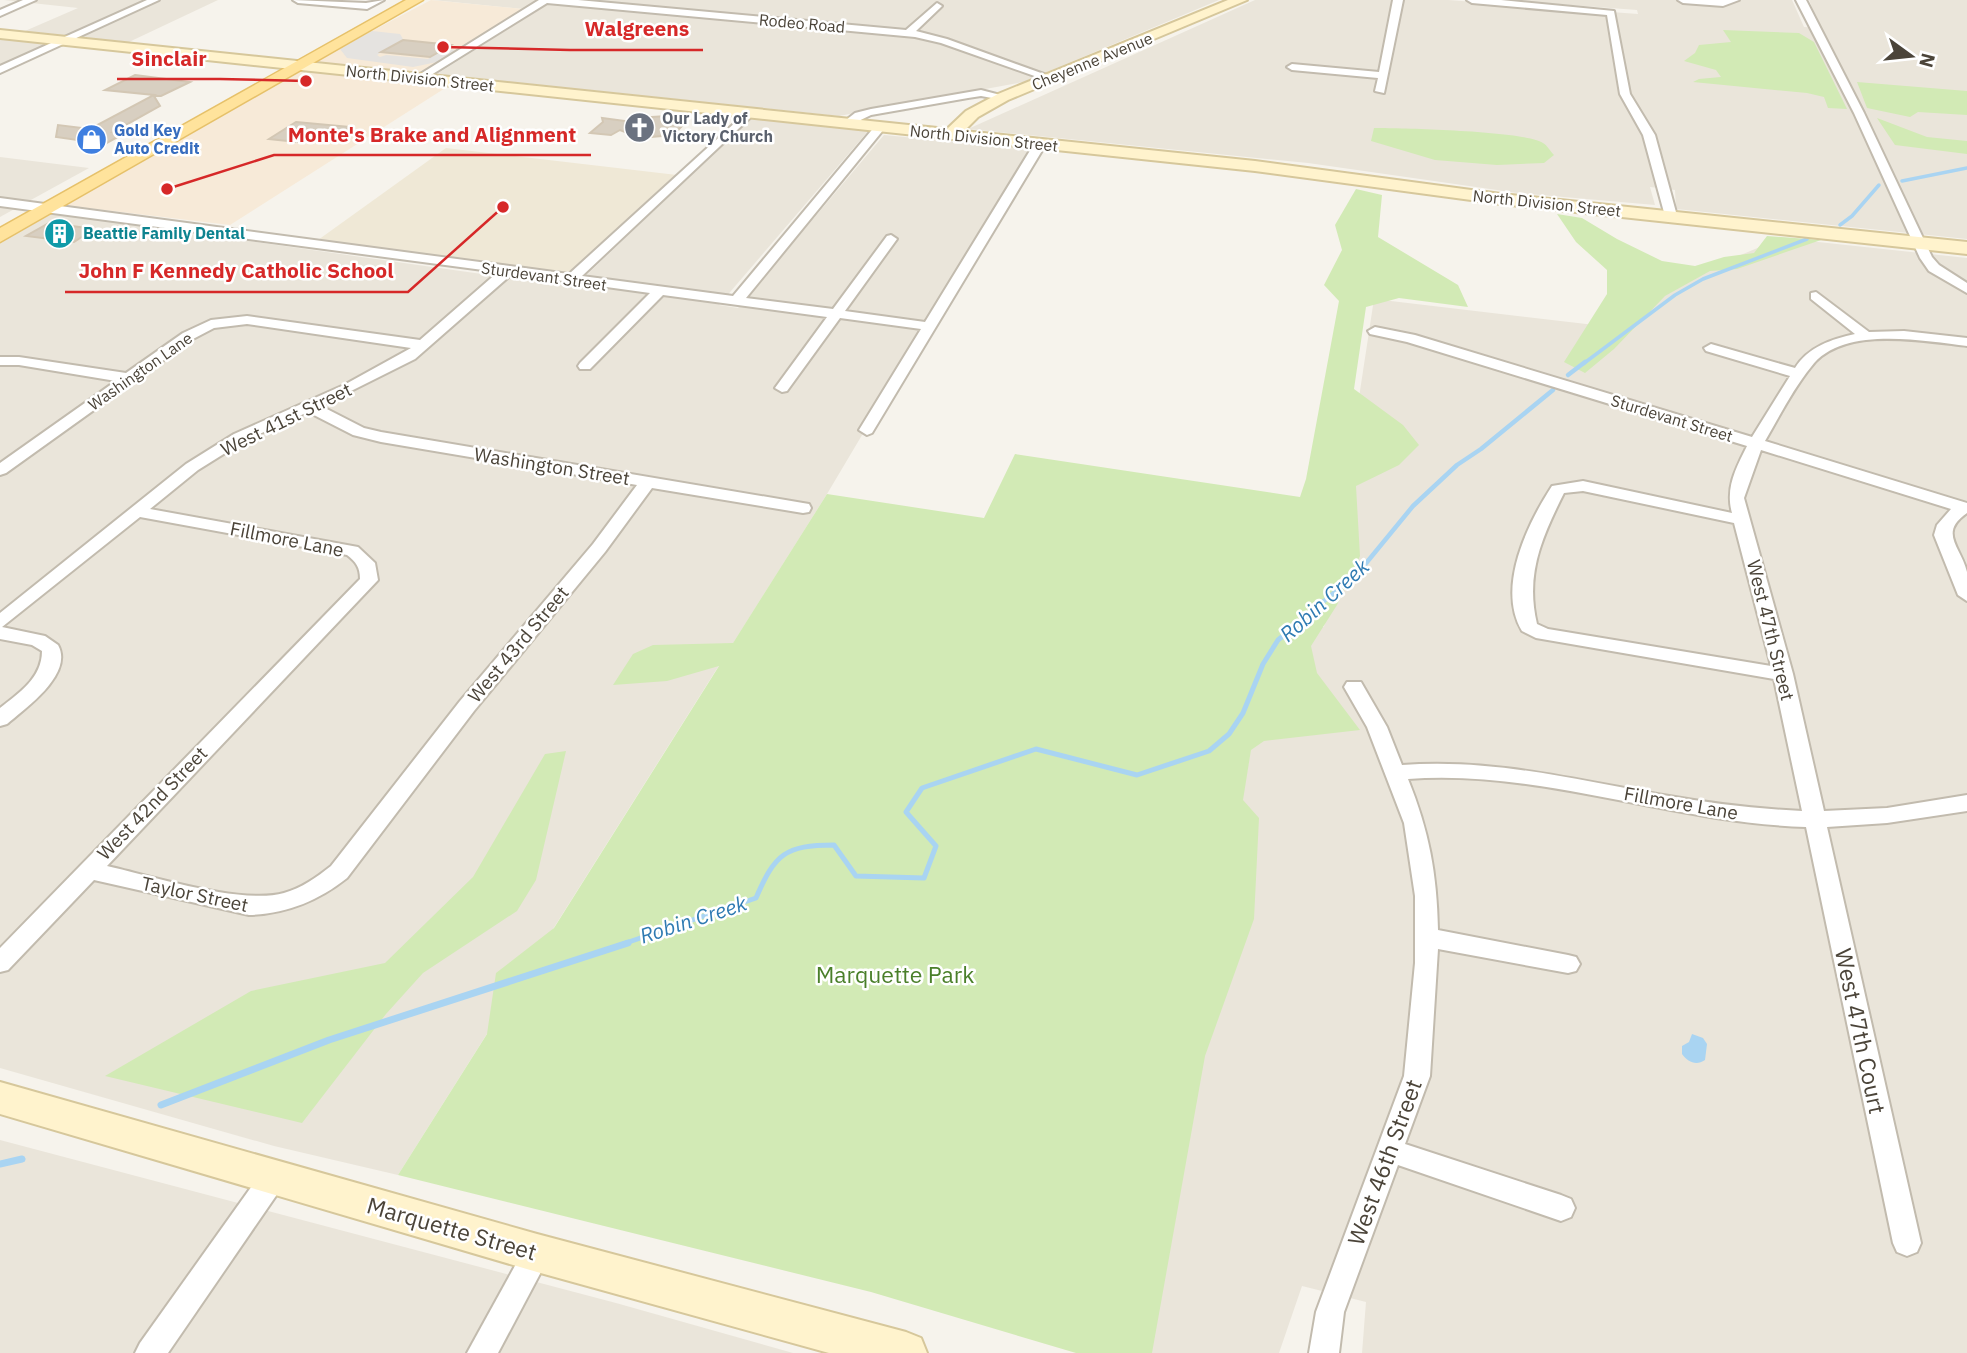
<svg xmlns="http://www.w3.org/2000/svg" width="1967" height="1353" font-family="'IBM Plex Sans',sans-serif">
<rect width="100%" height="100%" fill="#f6f3ec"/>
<g fill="#eae5da">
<polygon points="4,0 218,0 129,42 25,31 78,8"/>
<polygon points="433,0 537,0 523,9"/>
<polygon points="554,0 1219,0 1023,82 839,116 437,74"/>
<polygon points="1255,0 1448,0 1638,14 1637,10 1505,0 1792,0 1804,27 1820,28 1809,0 1967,0 1967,239 1676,209 1675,190 1650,187 1655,205 1518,193 1308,163 968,129"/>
<polygon points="0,38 52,43 0,67"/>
<polygon points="751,118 869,130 719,305 738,308 884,135 1032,149 827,494 398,1175 274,1146 0,1068 0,242 50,213 574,287"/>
<polygon points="0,157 89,168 0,217"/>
<polygon points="1781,238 1967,258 1967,1353 1362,1353 1366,1302 1302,1286 1279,1353 1149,1353 1252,742 1284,629 1324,627 1374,299 1612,327 1665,287"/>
<polygon points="0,1140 616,1303 793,1353 0,1353"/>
</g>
<g fill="#f7ead8">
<polygon points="431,0 523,9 421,73 313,62"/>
<polygon points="300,69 450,85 230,225 62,205"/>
</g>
<polygon fill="#efe8d6" points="446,148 677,175 570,273 318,240"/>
<g fill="#d2eab5">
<polygon points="1723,30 1799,33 1814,42 1847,109 1828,108 1824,97 1807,93 1693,82 1699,79 1721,77 1716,70 1684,61 1695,53 1699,45 1731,42"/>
<polygon points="1857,82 1967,91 1967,115 1918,112 1910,117 1867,108"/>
<polygon points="1877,118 1927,137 1967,141 1967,154 1895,145"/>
<path d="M1374 128C1400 128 1527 131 1543 143 1547 145 1551 152 1554 155L1544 163 1497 165 1435 160 1371 141Z"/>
<polygon points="1356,189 1382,195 1378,237 1458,285 1468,307 1399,298 1366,307 1354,389 1403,425 1419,445 1399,465 1356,486 1360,556 1337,605 1311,646 1317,673 1360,730 1264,741 1251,750 1243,800 1259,818 1254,919 1205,1056 1152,1353 1076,1353 871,1292 398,1175 487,1034 496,973 554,928 719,666 667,681 613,685 633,654 653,645 733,643 827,494 984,518 1015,454 1300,497 1306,479 1339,301 1324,285 1342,250 1335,225"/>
<polygon points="1557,214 1582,218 1617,239 1662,261 1695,266 1724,257 1754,253 1767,236 1821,240 1737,269 1710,271 1665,296 1614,349 1585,373 1564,362 1607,294 1607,270 1576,242"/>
<polygon points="566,751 536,880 517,911 423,973 386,1014 302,1123 105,1076 251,991 385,963 473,877 545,754"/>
</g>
<polygon fill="#e5e3e0" points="372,31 400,34 403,39 377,55 380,57 386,55 428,59 444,49 455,50 437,62 413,67 347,58 340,49"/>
<path fill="#a9d4f2" d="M1692 1034 1703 1038 1707 1044 1705 1060C1696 1066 1688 1062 1682 1054V1046L1689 1042Z"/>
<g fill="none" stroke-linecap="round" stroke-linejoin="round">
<g stroke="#a9d4f2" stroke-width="3.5">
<polyline points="1902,181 1967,168"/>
<polyline points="1840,225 1852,216 1879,185"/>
<polyline points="1583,364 1675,295 1703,279 1807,239"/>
</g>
<g stroke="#a9d4f2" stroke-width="4.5">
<polyline points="1568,375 1585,362"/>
<polyline points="1301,620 1358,573 1413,506 1457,465 1481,449 1553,390"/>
</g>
<path stroke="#a9d4f2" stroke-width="5" d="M623 944 756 898C775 854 785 845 834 845L856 876 924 878 936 846 906 812 922 788 1036 749 1137 775 1209 751 1229 734 1243 713 1263 664 1278 640 1304 619"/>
<g stroke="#a9d4f2" stroke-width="7">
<polyline points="161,1105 329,1040 628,943"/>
<polyline points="0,1164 22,1159"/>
</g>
</g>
<g fill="#d8cfc1" stroke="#d3c7b4" stroke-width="2">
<polygon points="403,40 451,45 430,57 381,52"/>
<polygon points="135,75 190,82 161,96 154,96 160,106 113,132 125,133 105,144 56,137 58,125 90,129 154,95 105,90"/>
<polygon points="667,116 684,124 673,135 640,138 620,130 611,135 590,133 603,122 602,118 632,122 636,118"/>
<polygon points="296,122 350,127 331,140 305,137 297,142 269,139"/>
<polygon points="49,223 94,229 74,242 26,236"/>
</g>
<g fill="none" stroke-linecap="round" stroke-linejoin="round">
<defs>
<g id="street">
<polygon points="23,0 36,0 0,16 0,10"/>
<polygon points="147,0 159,0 0,73 0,66"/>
<polygon points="293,0 366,3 384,0 367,9 298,3"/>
<polygon points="539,0 578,0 906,30 937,3 942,6 940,8 916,31 947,39 1055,78 1046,80 941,43 915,37 547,3 423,80 414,78"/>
<polygon points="1393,0 1403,0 1384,93 1375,91 1378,78 1292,70 1287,67 1292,64 1379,72"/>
<polygon points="1467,0 1501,0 1614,11 1630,94 1655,135 1677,216 1675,219 1671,220 1665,216 1643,135 1620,94 1607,15 1472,3"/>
<polygon points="1678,0 1739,0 1723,6 1683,3"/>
<polygon points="1796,0 1806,0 1864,113 1932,257 1939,265 1967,283 1967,293 1929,271 1920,258 1854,113"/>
<polygon points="981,90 1008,97 1003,100 981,96 968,98 871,115 846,127 841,124 855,113 871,109"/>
<path d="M749 110 753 111V115L582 276 733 296 876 125H884V129L746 298 833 309 887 236 891 235 897 239 845 311 925 322 1034 144 1040 141 1046 144 872 433 867 435 859 430 921 329 840 318 787 391 782 392 775 388 827 317 663 295 590 369H580L578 366 580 363 650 293 512 274 415 359 321 406 364 428 381 432 803 503 809 504 811 508 809 512 803 513 652 488 605 552 474 711 347 878C318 901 286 914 249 915L94 880 8 970 0 972V948L360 579C360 567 356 562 347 555L140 517 2 627 45 636 58 645C74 674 26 708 7 724L0 726V708C19 693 42 678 42 651L32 645 0 639V613L186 464 234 434 344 385 411 348 247 324 214 328 193 339 6 473 0 475V463L116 381 19 365H0V357H19L126 373 183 333 211 320 247 316 420 340 498 272 0 206V198L569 274ZM308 412 353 435 381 442 637 485 593 544 460 701 331 866C317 877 302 888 284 893 242 905 152 876 107 866L378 580 375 563 358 547 150 509 198 470 246 440Z"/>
<path d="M1816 292 1869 332 1904 331 1967 338V346C1923 341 1842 325 1811 367 1793 389 1779 417 1765 441L1967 503V513C1938 533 1961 547 1967 572 1967 581 1967 592 1967 601L1958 595 1934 535 1937 525 1951 509 1761 450 1744 498 1793 674 1824 811 1887 808 1967 795V811L1887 823 1827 827 1921 1243 1917 1252 1907 1256 1897 1252 1893 1243 1806 827C1672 823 1541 769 1408 779 1429 831 1437 874 1438 930L1568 955 1576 957 1580 964 1576 971 1568 973 1438 949 1430 1076 1405 1144 1561 1195 1571 1199 1575 1208 1571 1217 1561 1221 1398 1165 1344 1312 1339 1353H1309L1316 1312 1404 1076 1415 963V896L1404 823 1367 727 1344 687 1347 682H1361L1387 727 1402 765C1492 758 1576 780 1663 795 1709 803 1756 809 1802 811L1774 679 1536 638 1522 631C1496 587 1528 523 1552 486L1583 481 1732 513C1725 488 1736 468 1747 446L1407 342 1370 334 1368 331 1375 327 1415 335 1752 437 1790 376 1706 351 1704 348 1711 344 1795 368C1808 347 1832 339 1855 334L1811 299V293ZM1583 491 1734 523 1771 666 1548 629 1537 624C1525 574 1542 537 1564 493Z"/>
<polygon points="273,1166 282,1169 286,1178 282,1187 168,1353 135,1353 140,1343 264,1169"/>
<polygon points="537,1240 547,1244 551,1253 498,1353 467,1353 527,1244"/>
</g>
<g id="secondary">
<polygon points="1228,0 1247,0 1008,100 978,117 964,131 1255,161 1501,194 1967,242 1967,254 1501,204 1255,171 0,38 0,30 947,129 966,111 998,94"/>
<polygon points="0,1082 537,1234 906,1332 921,1338 927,1353 829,1353 537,1272 0,1114"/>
</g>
<polygon id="primary" points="406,0 423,0 0,242 0,228"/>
</defs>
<use href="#street" stroke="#c2bbae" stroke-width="4"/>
<use href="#secondary" stroke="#d6c79b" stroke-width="4"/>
<use href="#primary" stroke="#e6c16a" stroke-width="3"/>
<use href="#street" fill="#fff" fill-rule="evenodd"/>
<use href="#secondary" fill="#fff3cd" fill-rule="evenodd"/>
<use href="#primary" fill="#ffe39c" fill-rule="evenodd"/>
</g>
<defs>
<symbol id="church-disc" viewBox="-11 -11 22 22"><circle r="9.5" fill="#6b7280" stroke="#fff"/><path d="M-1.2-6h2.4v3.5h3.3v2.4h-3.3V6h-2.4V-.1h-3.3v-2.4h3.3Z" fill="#fff"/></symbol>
<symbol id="shop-disc" viewBox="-11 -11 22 22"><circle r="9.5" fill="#3f7fe0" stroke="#fff"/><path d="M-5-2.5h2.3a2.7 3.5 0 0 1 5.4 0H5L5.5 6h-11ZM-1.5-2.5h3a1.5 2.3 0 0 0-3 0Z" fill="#fff"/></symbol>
<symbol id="building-disc" viewBox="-11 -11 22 22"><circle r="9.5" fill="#0f9aa8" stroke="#fff"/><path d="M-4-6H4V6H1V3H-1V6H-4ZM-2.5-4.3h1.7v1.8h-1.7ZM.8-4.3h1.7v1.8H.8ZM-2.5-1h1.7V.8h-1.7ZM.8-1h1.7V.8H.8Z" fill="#fff"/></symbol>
</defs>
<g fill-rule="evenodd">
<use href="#church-disc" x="622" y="110" width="35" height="35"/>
<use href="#shop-disc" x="74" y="122" width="35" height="35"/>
<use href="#building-disc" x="42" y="216" width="35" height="35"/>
</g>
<g text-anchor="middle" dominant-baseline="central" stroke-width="5" stroke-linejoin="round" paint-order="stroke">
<g font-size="16" fill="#4b4439" stroke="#fff">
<text transform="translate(802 23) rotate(5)">Rodeo Road</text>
<text transform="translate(1092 61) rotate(-22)">Cheyenne Avenue</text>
<text transform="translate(420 78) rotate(6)">North Division Street</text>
<text transform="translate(984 138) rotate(6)">North Division Street</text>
<text transform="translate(1547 203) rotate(6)">North Division Street</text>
<text transform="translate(544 276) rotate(8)">Sturdevant Street</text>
<text transform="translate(140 371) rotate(-35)">Washington Lane</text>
<text transform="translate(1672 418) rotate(17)">Sturdevant Street</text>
</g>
<g font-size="16" font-weight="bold" fill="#5b616d" stroke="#fff" text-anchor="start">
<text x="662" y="118">Our Lady of<tspan x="662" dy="18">Victory Church</tspan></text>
</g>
<g font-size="16" font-weight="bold" fill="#366cbe" stroke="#fff" text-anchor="start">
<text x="114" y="130">Gold Key<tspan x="114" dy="18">Auto Credit</tspan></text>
</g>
<g font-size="16" font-weight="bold" fill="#0d838f" stroke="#fff" text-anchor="start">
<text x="83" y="233">Beattie Family Dental</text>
</g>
<g font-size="19" fill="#4b4439" stroke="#fff">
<text transform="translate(286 419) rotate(-26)">West 41st Street</text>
<text transform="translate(552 466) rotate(9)">Washington Street</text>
<text transform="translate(287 539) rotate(11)">Fillmore Lane</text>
<text transform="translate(1771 630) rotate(76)">West 47th Street</text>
<text transform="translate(518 644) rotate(-50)">West 43rd Street</text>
<text transform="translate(152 803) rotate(-46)">West 42nd Street</text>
<text transform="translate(1681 803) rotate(10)">Fillmore Lane</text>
<text transform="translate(195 894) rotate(12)">Taylor Street</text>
</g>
<g font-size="21" font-style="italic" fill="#2e7ab2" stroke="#fff">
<text transform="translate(1324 600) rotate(-42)">Robin Creek</text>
<text transform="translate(693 919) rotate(-18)">Robin Creek</text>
</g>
<g font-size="23" fill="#4a7f2a" stroke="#fff">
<text x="895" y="974">Marquette Park</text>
</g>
<g font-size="23" fill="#4b4439" stroke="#fff">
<text transform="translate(1861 1031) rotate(78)">West 47th Court</text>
<text transform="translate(1384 1162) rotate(-70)">West 46th Street</text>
<text transform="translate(452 1228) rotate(16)">Marquette Street</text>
</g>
</g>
<path fill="none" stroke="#d62828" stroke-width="2.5" d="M443 47L570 50H703M306 81L220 79H117M167 189L274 155H591M503 207L408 292H65"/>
<g fill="#d62828" stroke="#fff" stroke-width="2.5">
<circle cx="443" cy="47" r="7"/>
<circle cx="306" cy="81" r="7"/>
<circle cx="167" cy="189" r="7"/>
<circle cx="503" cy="207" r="7"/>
</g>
<g font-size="21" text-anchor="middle" font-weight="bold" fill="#d62828" stroke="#fff" stroke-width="5" stroke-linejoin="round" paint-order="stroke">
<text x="637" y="36">Walgreens</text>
<text x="169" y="66">Sinclair</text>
<text x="432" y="142">Monte's Brake and Alignment</text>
<text x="236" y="278">John F Kennedy Catholic School</text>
</g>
<g transform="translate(1911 56) rotate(105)" stroke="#ffffff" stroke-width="5" paint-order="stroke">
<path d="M0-5L12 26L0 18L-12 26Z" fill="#4b4439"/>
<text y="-10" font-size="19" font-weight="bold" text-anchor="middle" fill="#4b4439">N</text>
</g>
</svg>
